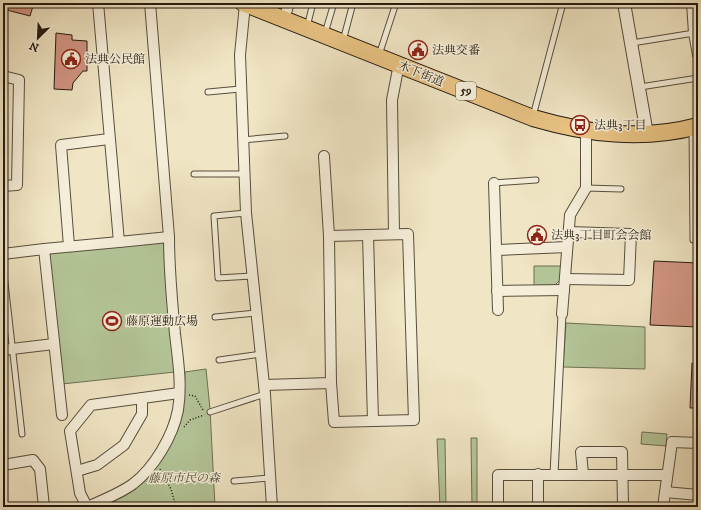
<svg xmlns="http://www.w3.org/2000/svg" width="701" height="510" font-family="'IM FELL DW Pica','Noto Serif JP',serif">
<rect width="100%" height="100%" fill="#f0e5c4"/>
<filter id="stains"><feTurbulence type="fractalNoise" baseFrequency=".005" numOctaves="4"/><feColorMatrix values="0 0 0 0 .2 0 0 0 0 .09 0 0 0 0 .02 0 0 0 .5 -.17"/></filter>
<radialGradient id="worn" r=".72"><stop offset=".6" stop-color="#630" stop-opacity="0"/><stop offset="1" stop-color="#630" stop-opacity=".3"/></radialGradient>
<g fill="#b4c699" stroke="#6c7054">
<polygon points="165,241 175,372 62,384 47,252"/>
<polygon points="534,266 561,266 560,280 554,286 534,286"/>
<polygon points="566,323 645,327 645,369 563,367"/>
<polygon points="206,369 210,409 215,507 102,507 126,495 146,478 183,411 185,372"/>
<polygon points="642,432 667,434 666,446 641,444"/>
<polygon points="471,438 477,438 477,507 472,507"/>
<polygon points="437,439 445,439 446,507 440,507"/>
</g>
<g fill="#d29583" stroke="#241b10">
<polygon points="3,3 34,3 30,16 3,9"/>
<polygon points="56,33 72,35 72,40 87,41 87,71 83,71 73,83 72,90 54,89"/>
<polygon points="654,261 698,263 698,327 650,325"/>
<polygon points="692,363 698,363 698,408 690,408"/>
</g>
<g fill="none" stroke-linecap="round" stroke-linejoin="round">
<defs>
<g id="service">
<polyline points="307,27 313,3"/>
<polyline points="325,33 334,3"/>
<polyline points="343,41 353,3"/>
<polyline points="632,43 694,33"/>
<polyline points="379,55 396,3"/>
<polyline points="640,87 698,78"/>
<polyline points="208,92 240,89"/>
<polyline points="533,116 563,3"/>
<polyline points="692,129 693,240"/>
<polyline points="242,140 285,136"/>
<polyline points="194,174 244,174"/>
<polyline points="494,183 536,180"/>
<polyline points="586,188 621,189"/>
<polyline points="246,213 214,216 218,278 252,276"/>
<polyline points="3,265 22,434"/>
<polyline points="215,317 256,313"/>
<polyline points="219,360 261,354"/>
<polyline points="210,412 265,394"/>
<polyline points="234,481 270,478"/>
</g>
<polyline id="pedestrian" points="554,474 562,314"/>
<g id="minor">
<polyline points="98,3 119,242 169,237"/>
<polyline points="692,3 694,33 698,55"/>
<polyline points="245,4 240,55 246,213 265,394 272,507"/>
<polyline points="284,19 289,3"/>
<polyline points="3,76 19,80 17,185 3,186"/>
<polyline points="324,156 329,236"/>
<polyline points="494,183 498,310"/>
<polyline points="394,234 392,100 399,64"/>
<polyline points="368,235 373,421"/>
<polyline points="69,246 61,145 109,139"/>
<polyline points="44,249 119,242"/>
<polyline points="496,250 567,247"/>
<polyline points="3,254 44,249 62,415"/>
<polyline points="565,279 629,280 631,234 569,232"/>
<polyline points="497,291 564,290"/>
<polyline points="562,314 570,215 586,188 586,131"/>
<polyline points="3,350 54,344"/>
<polyline points="264,385 331,383 334,422 414,420 408,234 329,236 331,383"/>
<polyline points="3,465 33,460 40,469 44,507"/>
<polyline points="77,471 97,465 124,445 142,414 142,398"/>
<polyline points="538,474 538,507"/>
<polyline points="583,474 581,452 622,452 623,507"/>
<polyline points="665,492 698,495"/>
<path d="M87 507C103 500 119 494 133 484 154 468 173 436 178 410 182 385 178 359 175 334 172 302 169 270 169 237L150 3"/>
<polyline points="87,507 80,493 70,431 91,405 179,393"/>
<polyline points="498,507 498,475 667,475"/>
<polyline points="663,507 672,442 698,443"/>
</g>
<polyline id="tertiary" points="624,3 647,134"/>
<path id="primary" d="M243 3 533 118C588 134 642 141 698 126"/>
</defs>
<use href="#service" stroke="#574e3d" stroke-width="7"/>
<use href="#pedestrian" stroke="#574e3d" stroke-width="9"/>
<use href="#minor" stroke="#574e3d" stroke-width="12"/>
<use href="#tertiary" stroke="#574e3d" stroke-width="14"/>
<use href="#primary" stroke="#241b10" stroke-width="18"/>
<g stroke="#241b10" stroke-width="1.5" stroke-dasharray="1 2" stroke-linecap="butt">
<polyline points="189,395 195,396 203,410"/>
<polyline points="184,427 190,420 204,415"/>
<polyline points="160,469 171,489 176,507"/>
<polyline points="119,503 126,507"/>
</g>
<use href="#service" stroke="#f5eed9" stroke-width="5"/>
<use href="#pedestrian" stroke="#f5eed9" stroke-width="7"/>
<use href="#minor" stroke="#f5eed9" stroke-width="10"/>
<use href="#tertiary" stroke="#f5eed9" stroke-width="12"/>
<use href="#primary" stroke="#e8c282" stroke-width="16"/>
</g>
<defs>
<symbol id="civic-ring" viewBox="-11 -11 22 22"><circle r="9.5" fill="#f5eed9" stroke="#8f2418" stroke-width="1.5"/><path d="M-.6-6.5H3V-4.5H.6V-3L4-1V1h2V6H-6V1h2V-1L-.6-3ZM-1.2 2.5V6h2.4V2.5Z" fill="#8f2418"/></symbol>
<symbol id="bus-ring" viewBox="-11 -11 22 22"><circle r="9.5" fill="#f5eed9" stroke="#8f2418" stroke-width="1.5"/><path d="M-5-6H5V4H4V6H2V4H-2V6H-4V4H-5ZM-3.5-4V0h7V-4ZM-3.5 1.2v1.5H-2V1.2ZM2 1.2v1.5H3.5V1.2Z" fill="#8f2418"/></symbol>
<symbol id="stadium-ring" viewBox="-11 -11 22 22"><circle r="9.5" fill="#f5eed9" stroke="#8f2418" stroke-width="1.5"/><path d="M0-5a6.5 5 0 1 0 0 10a6.5 5 0 1 0 0-10ZM-3.5-1.8h7v3.6h-7Z" fill="#8f2418"/></symbol>
</defs>
<g fill-rule="evenodd">
<use href="#civic-ring" x="407" y="39" width="22" height="22"/>
<use href="#civic-ring" x="60" y="48" width="22" height="22"/>
<use href="#bus-ring" x="569" y="114" width="22" height="22"/>
<use href="#civic-ring" x="526" y="224" width="22" height="22"/>
<use href="#stadium-ring" x="101" y="310" width="22" height="22"/>
</g>
<g text-anchor="middle" dominant-baseline="central" stroke-width="3" stroke-linejoin="round" paint-order="stroke">
<rect fill="#f5eed9" stroke="#635a4c" stroke-width="1" x="456" y="82" width="20" height="18" rx="3"/>
<g font-size="11" font-weight="bold" fill="#241b10">
<text x="466" y="91">59</text>
</g>
<g font-size="12" fill="#241b10" stroke="#f5eed9" text-anchor="start">
<text x="432" y="50">法典交番</text>
<text x="85" y="59">法典公民館</text>
<text x="594" y="125">法典3丁目</text>
<text x="551" y="235">法典3丁目町会会館</text>
<text x="126" y="321">藤原運動広場</text>
</g>
<g font-size="12" fill="#241b10" stroke="#f5eed9">
<text transform="translate(421 74) rotate(22)">木下街道</text>
</g>
<g font-size="12" font-style="italic" fill="#4f4e39" stroke="#f5eed9">
<text x="184" y="478">藤原市民の森</text>
</g>
</g>
<rect width="701" height="510" fill="none" stroke="#f0e5c4" stroke-width="16"/>
<rect x="4" y="4" width="693" height="502" fill="none" stroke="#241b10" stroke-width="2"/>
<rect x="8" y="8" width="685" height="494" fill="none" stroke="#241b10"/>
<g transform="translate(38 38) rotate(204)" stroke="#f5eed9" stroke-width="3" paint-order="stroke">
<path d="M0-3L7 15L0 10L-7 15Z" fill="#241b10"/>
<text y="-6" font-size="11" font-weight="bold" text-anchor="middle" fill="#241b10">N</text>
</g>
<rect width="100%" height="100%" filter="url(#stains)"/>
<rect width="100%" height="100%" fill="url(#worn)"/>
</svg>
